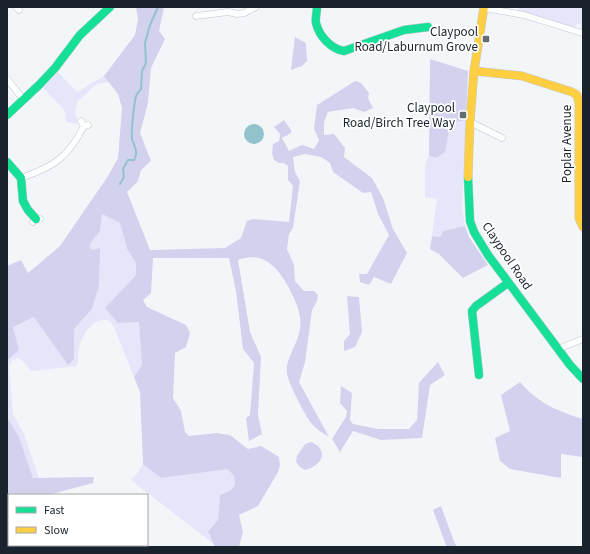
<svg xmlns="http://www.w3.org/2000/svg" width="590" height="554" font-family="'Source Sans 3',sans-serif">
<rect width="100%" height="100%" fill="#f3f6f9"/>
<g fill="#e5e6f9">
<polygon points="520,7 583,7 583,31 581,30 581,25 577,24 574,28 518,11"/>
<polygon points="58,72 77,92 104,76 109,82 97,84 78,101 75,111 78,124 66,122 65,112 62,107 43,88"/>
<polygon points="466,120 462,208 465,226 443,231 440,237 432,236 437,199 425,197 425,164 429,156 436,158 450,124"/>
<path d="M102 214 120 223 127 249 136 263V275L105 308 139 321 142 365 134 377 114 327C110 321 106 318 99 321 87 324 79 343 78 354 78 359 79 362 76 366L32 371C26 367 25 361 18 358L12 360 9 366 13 414 24 434 39 478H33L19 437 7 417V361L19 350 13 327 34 317 68 364 74 359V329L92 309 99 248 91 250 90 244 100 231Z"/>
<polygon points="143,464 161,478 228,468 234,476 235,485 231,490 220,495 218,520 208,530 215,545 131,480 140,470"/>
</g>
<g fill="#d2d2ef">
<path d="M136 7H164L159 31 165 39 151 68 148 103 140 133 151 161 141 170 138 181 127 192 150 250 225 248 241 238 247 221 253 219 289 222 293 186 288 180V166L284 163H279L274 160 272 153 273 144 279 141 280 134 274 127 284 120 291 130V133L282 138 289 151 302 145 314 149 319 140 314 129 317 105 355 81 361 83 369 93 368 98 373 108 364 112 353 108 328 112 324 122V135L334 134 345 148 344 157 372 178 383 198 393 229 407 253 391 284 374 277 369 285 360 282 359 274H367L389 235 378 214 371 192 363 193 333 172 330 163 321 157 305 154 293 157 295 172 300 181 293 228 289 234 287 249 294 265 295 281 304 291H314L318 295 317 301 312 310 305 362 299 382 329 437C323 433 316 429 312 424 306 418 288 382 287 374 284 360 299 343 300 328 302 315 296 302 290 290 279 269 264 250 238 260L250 332 261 357 258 415 262 434 249 441 246 418 250 415 254 363 243 349 236 291 229 258H153L151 293 143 300 147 307 186 325 190 333 186 347 175 353 173 398 181 411 185 432 189 436 216 433 230 435 248 449 261 446 279 457 280 465 278 472 258 506 239 515 243 532 239 547H215L208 531 218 520 220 495 231 490 235 485 234 476 228 469 161 478 143 464 140 392 134 377 142 365 139 322 118 323 105 308 136 275V263L127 249 120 223 102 214 100 231 90 244 91 250 100 248 99 285 92 309 74 329V359L68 365 34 317 13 327 19 350 7 361V266L21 260 28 273 60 246 108 176 118 158 122 108 118 94 104 76 135 35 138 19Z"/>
<polygon points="295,37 306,43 307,61 302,66 291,70"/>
<polygon points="430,59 468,71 466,120 450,124 445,152 436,158 429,156"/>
<polygon points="465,226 469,237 488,265 463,278 439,254 430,249 432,236 440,237 443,231"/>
<polygon points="347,296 359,297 362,332 355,347 344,351 344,341 350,334"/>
<polygon points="438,362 445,375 430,385 422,438 381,440 353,431 340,452 332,439 346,417 347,411 340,403 341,386 352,393 350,420 353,424 378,429 409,429 417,420 419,383"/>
<path d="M520 382C538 403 557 411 583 419V457L561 454V478L510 469 500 461 495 438 510 431 501 395Z"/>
<polygon points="7,417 19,437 33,478 94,477 93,483 48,495 9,495 9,510 7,509"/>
<path d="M311 442C330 450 322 466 305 470L300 467 296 462 297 456 305 444Z"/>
<polygon points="441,506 455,544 458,547 449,547 446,545 433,510"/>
<polygon points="34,545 68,545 69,547 35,547"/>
</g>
<circle fill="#92c3cc" cx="254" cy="134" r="10"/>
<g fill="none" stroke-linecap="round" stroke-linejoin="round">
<path stroke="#92c3cc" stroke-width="2" d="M120 184 124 177 123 169 128 160H134C139 152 134 146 132 139 131 133 134 99 137 94 138 92 140 91 141 89L142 71 146 63 145 43 150 25 158 7"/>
<defs>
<g id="street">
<polyline points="16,7 19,10"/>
<polyline points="484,8 524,15 582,33"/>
<polyline points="196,16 228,12 237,14 244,13 256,7"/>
<polyline points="7,79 24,100"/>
<polyline points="81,121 84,126 88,125"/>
<polyline points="470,122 502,138"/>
<path d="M21 178C53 167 68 158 84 126"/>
<polyline points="33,222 36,219 40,219"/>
<polyline points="558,349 583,339"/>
</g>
<g id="fast">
<path d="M317 7C317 12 315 18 316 23 319 36 331 49 344 51L404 30 428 27"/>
<polyline points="7,115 39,85 55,68 80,35 110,7"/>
<polyline points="7,162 21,178 23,201 28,210 36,219"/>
<polyline points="468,177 470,221 474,232 488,255 570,365 583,379"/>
<polyline points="479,375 472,311 476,306 508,283"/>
</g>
<g id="slow">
<polyline points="474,71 522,76 572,92 577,95 579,103 579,218 583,227"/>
<polyline points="468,177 470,122 474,71 484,7"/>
</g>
</defs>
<use href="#street" stroke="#c1c7ce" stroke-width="7"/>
<use href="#fast" stroke="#c1c7ce" stroke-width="9"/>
<use href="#slow" stroke="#c1c7ce" stroke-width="9"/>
<use href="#street" stroke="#fdfefe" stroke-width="6"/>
<use href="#fast" stroke="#16e098" stroke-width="8"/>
<use href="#slow" stroke="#ffcf43" stroke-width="8"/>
</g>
<g fill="#656d74" stroke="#fff" stroke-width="1.5">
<rect x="482" y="35" width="8" height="8" rx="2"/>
<rect x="459" y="111" width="8" height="8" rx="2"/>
</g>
<g text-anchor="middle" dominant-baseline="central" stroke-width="3.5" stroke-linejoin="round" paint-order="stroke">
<g font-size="13" fill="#18232d" stroke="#fff" text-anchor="end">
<text x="478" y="32">Claypool<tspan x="478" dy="15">Road/Laburnum Grove</tspan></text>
<text x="455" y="108">Claypool<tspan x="455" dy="15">Road/Birch Tree Way</tspan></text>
</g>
<g font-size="13" fill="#18232d" stroke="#fff">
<text transform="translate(567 144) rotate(-90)">Poplar Avenue</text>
<text transform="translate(507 256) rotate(56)">Claypool Road</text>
</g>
</g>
<rect width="590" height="554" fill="none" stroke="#18232d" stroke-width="16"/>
<rect x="8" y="494" width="140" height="52" fill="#ffffff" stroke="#a3a7ab"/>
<rect x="16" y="507" width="20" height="6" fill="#16e098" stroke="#a3a7ab"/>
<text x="44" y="514" font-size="12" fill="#18232d">Fast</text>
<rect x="16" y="527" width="20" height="6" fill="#ffcf43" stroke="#a3a7ab"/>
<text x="44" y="534" font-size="12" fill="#18232d">Slow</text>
</svg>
